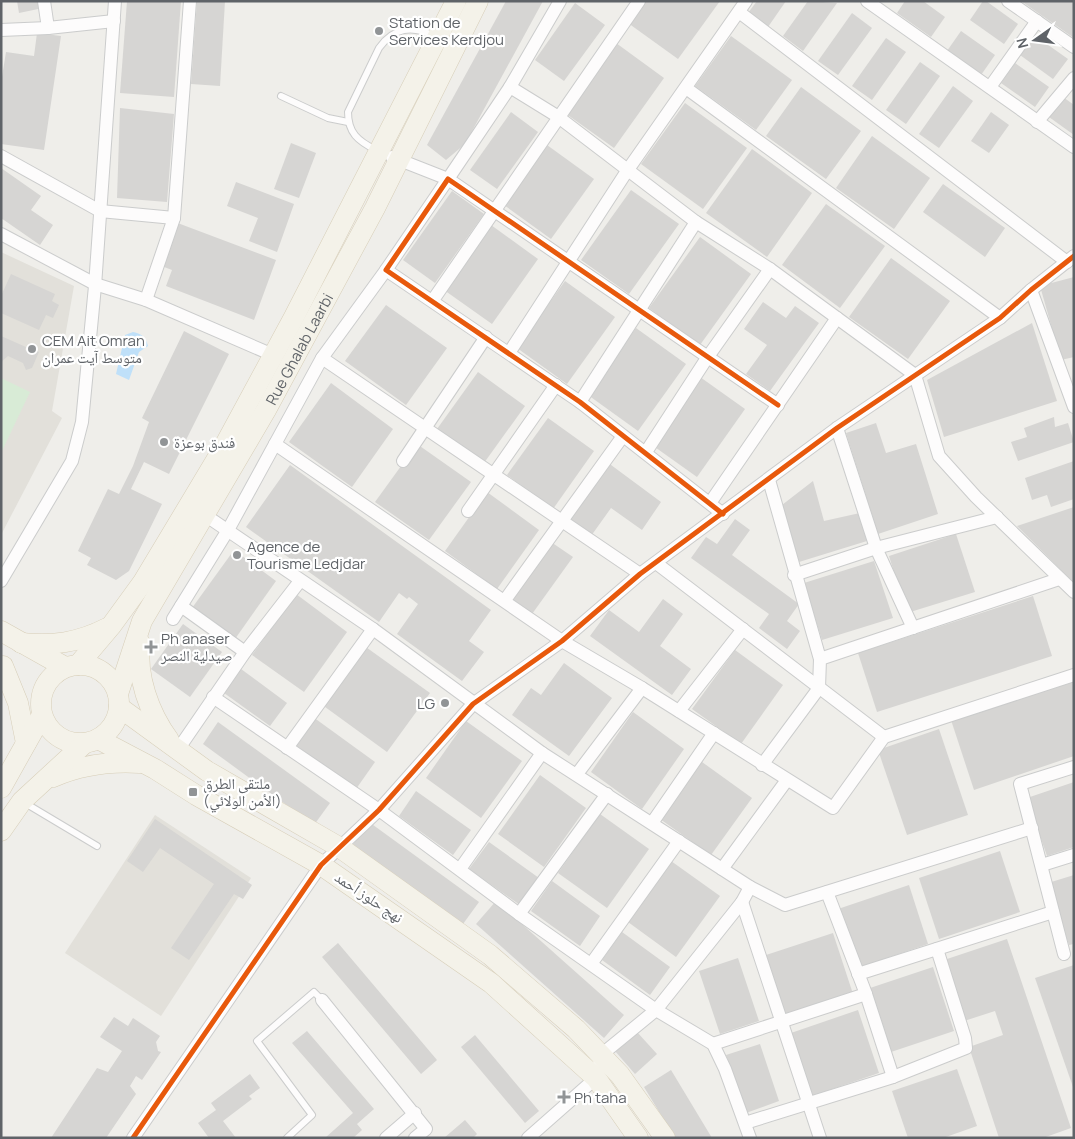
<svg xmlns="http://www.w3.org/2000/svg" width="1075" height="1139" font-family="Manrope,'Noto Naskh Arabic',sans-serif">
<rect width="100%" height="100%" fill="#efeeea"/>
<g fill="#e2e0da">
<polygon points="1,252 74,286 52,411 62,418 1,535"/>
<polygon points="155,815 251,878 161,1016 65,953"/>
</g>
<polygon fill="#d8ebd6" points="1,378 30,392 1,453"/>
<path fill="#bfe0f9" d="M133 332C142 334 146 337 148 346L139 352 129 380 116 374 125 335Z"/>
<g fill="#d6d5d3">
<polygon points="17,1 42,1 43,8 19,13"/>
<polygon points="127,1 181,1 174,97 120,93"/>
<polygon points="197,1 225,1 220,86 191,84"/>
<polygon points="506,1 543,1 465,144 446,160 427,145"/>
<polygon points="644,1 720,1 678,59 628,23"/>
<polygon points="757,1 786,1 768,27 748,13"/>
<polygon points="808,1 837,3 803,51 783,36"/>
<polygon points="905,1 923,1 945,17 931,37 897,13"/>
<polygon points="983,1 986,1 1018,24 1004,44 970,20"/>
<polygon points="1021,1 1074,1 1074,38"/>
<polygon points="575,3 605,25 564,81 535,60"/>
<polygon points="852,13 872,28 838,75 818,61"/>
<polygon points="961,31 995,55 981,75 947,51"/>
<polygon points="37,33 61,36 44,150 1,144 1,83 6,52 34,56"/>
<polygon points="1034,35 1068,59 1053,79 1020,55"/>
<polygon points="731,36 792,80 756,130 695,86"/>
<polygon points="886,38 906,52 872,100 852,86"/>
<polygon points="616,43 664,78 614,148 565,113"/>
<polygon points="920,62 940,76 906,124 886,110"/>
<polygon points="1015,63 1049,87 1035,107 1001,83"/>
<polygon points="953,86 973,101 939,148 919,134"/>
<polygon points="801,87 861,131 826,179 766,136"/>
<polygon points="1063,97 1074,105 1074,135 1049,117"/>
<polygon points="685,103 747,148 703,209 641,164"/>
<polygon points="120,108 174,114 167,202 117,198"/>
<polygon points="511,112 538,132 497,189 470,170"/>
<polygon points="991,112 1009,125 989,153 971,141"/>
<polygon points="872,136 930,178 894,229 836,188"/>
<polygon points="291,143 316,153 299,198 274,189"/>
<polygon points="547,145 594,179 551,239 504,205"/>
<polygon points="752,149 812,193 767,257 706,213"/>
<polygon points="1,168 41,196 31,210 53,225 40,245 1,218"/>
<polygon points="236,182 294,204 277,252 249,241 258,218 227,206"/>
<polygon points="943,184 1005,228 985,257 923,212"/>
<polygon points="631,190 679,224 629,294 581,260"/>
<polygon points="452,191 484,214 435,283 403,260"/>
<polygon points="826,204 885,246 840,308 782,265"/>
<polygon points="175,222 276,260 254,320 166,286 172,270 159,265"/>
<polygon points="491,225 538,259 492,324 444,290"/>
<polygon points="700,237 751,274 700,345 649,308"/>
<polygon points="891,258 950,301 908,359 849,317"/>
<polygon points="11,274 55,294 52,301 59,305 53,318 46,315 39,330 1,313 1,296"/>
<polygon points="1074,277 1074,357 1061,360 1040,286"/>
<polygon points="565,281 615,317 567,384 517,348"/>
<polygon points="763,302 786,318 795,306 819,323 770,391 746,374 767,345 744,329"/>
<polygon points="386,305 447,348 406,405 345,361"/>
<polygon points="1032,323 1057,401 944,437 927,380"/>
<polygon points="636,328 686,364 638,431 588,395"/>
<polygon points="184,331 229,354 169,474 144,462 131,489 162,504 129,571 116,580 87,565 91,558 78,551 108,489 119,494 133,466 149,422 142,418"/>
<polygon points="1,336 26,347 25,350 28,351 29,348 39,352 32,368 26,370 23,363 8,356 1,362"/>
<polygon points="478,372 525,406 484,463 437,429"/>
<polygon points="700,377 745,409 697,477 652,445"/>
<polygon points="331,383 393,429 352,487 289,442"/>
<polygon points="1054,417 1055,427 1068,423 1074,442 1018,461 1011,442 1027,437 1024,428"/>
<polygon points="548,418 594,451 553,509 507,475"/>
<polygon points="876,423 886,453 916,444 938,514 878,534 846,433"/>
<polygon points="417,444 471,482 429,540 375,502"/>
<polygon points="1074,461 1074,499 1051,507 1047,495 1032,500 1025,478"/>
<polygon points="607,462 661,502 642,530 611,508 591,536 567,518"/>
<polygon points="290,465 491,610 469,641 484,652 462,681 397,634 418,604 409,597 407,599 399,593 379,622 246,527"/>
<polygon points="813,481 824,521 860,513 867,541 799,562 782,505"/>
<polygon points="487,492 539,530 497,589 445,551"/>
<polygon points="1074,507 1074,583 1017,526"/>
<polygon points="735,519 750,530 732,555 799,604 787,621 800,631 787,649 759,628 769,614 691,558 706,537 717,544"/>
<polygon points="956,534 975,592 907,613 889,556"/>
<polygon points="551,542 573,557 532,614 510,598"/>
<polygon points="234,550 276,581 235,639 192,608"/>
<polygon points="874,561 893,618 822,640 804,583"/>
<polygon points="296,594 347,632 304,692 252,655"/>
<polygon points="1033,596 1052,656 877,712 858,653"/>
<polygon points="663,599 683,614 660,646 691,669 672,695 590,636 609,610 639,632"/>
<polygon points="183,624 222,652 190,697 151,669"/>
<polygon points="363,645 430,693 387,752 321,704"/>
<polygon points="735,650 783,685 741,744 692,709"/>
<polygon points="564,663 612,698 569,756 512,715 531,688 541,695"/>
<polygon points="241,669 287,703 270,726 224,693"/>
<polygon points="1074,679 1074,756 974,790 951,720"/>
<polygon points="633,712 684,749 642,809 591,772"/>
<polygon points="313,717 375,762 356,789 294,744"/>
<polygon points="466,721 522,761 481,818 426,778"/>
<polygon points="218,722 330,803 314,825 203,744"/>
<polygon points="939,729 968,815 907,835 878,750"/>
<polygon points="702,762 752,798 711,855 660,819"/>
<polygon points="540,775 586,808 544,867 498,834"/>
<polygon points="1074,782 1074,847 1047,856 1027,798"/>
<polygon points="416,791 471,830 453,855 399,816"/>
<polygon points="600,814 649,849 607,908 558,873"/>
<polygon points="155,819 252,885 243,899 234,894 189,960 171,948 214,884 160,848 143,872 127,861"/>
<polygon points="369,822 479,902 463,924 353,845"/>
<polygon points="489,842 539,878 520,905 469,869"/>
<polygon points="1000,851 1020,912 939,939 919,878"/>
<polygon points="671,861 720,896 676,957 628,922"/>
<polygon points="1074,875 1074,944 1069,945 1048,883"/>
<polygon points="552,881 600,916 580,946 531,911"/>
<polygon points="909,885 928,944 858,968 838,909"/>
<polygon points="496,901 624,1015 604,1038 476,924"/>
<polygon points="622,932 670,967 650,995 602,960"/>
<polygon points="833,933 853,994 783,1017 763,956"/>
<polygon points="1007,939 1071,1128 1043,1138 999,1138 969,1047 1003,1035 995,1011 961,1022 941,961"/>
<polygon points="338,943 437,1060 421,1074 322,957"/>
<polygon points="738,958 759,1021 720,1034 699,971"/>
<polygon points="1074,965 1074,1087 1073,1087 1035,978"/>
<polygon points="933,967 954,1031 888,1053 867,989"/>
<polygon points="858,1010 879,1073 809,1097 788,1034"/>
<polygon points="114,1017 128,1026 133,1018 160,1036 156,1042 158,1051 161,1052 142,1080 136,1076 130,1086 136,1094 106,1138 51,1138 97,1068 108,1072 122,1051 100,1037"/>
<polygon points="307,1031 374,1109 357,1124 362,1130 353,1138 325,1138 353,1113 292,1043"/>
<polygon points="637,1032 657,1054 635,1074 615,1051"/>
<polygon points="475,1035 539,1111 525,1123 461,1047"/>
<polygon points="760,1044 779,1101 746,1113 726,1055"/>
<polygon points="957,1069 977,1126 943,1138 908,1138 892,1091"/>
<polygon points="671,1070 712,1138 675,1138 644,1087"/>
<polygon points="250,1074 260,1088 249,1096 252,1099 223,1121 236,1138 209,1138 198,1123 216,1110 211,1103"/>
<polygon points="465,1120 477,1134 473,1138 444,1138"/>
</g>
<g fill="none" stroke-linecap="round" stroke-linejoin="round">
<defs>
<g id="lane">
<polyline points="281,96 328,118 348,122"/>
<path d="M376 150C358 141 348 133 348 112L379 48C394 27 412 25 435 36"/>
<polyline points="25,803 97,846"/>
<polyline points="287,1138 312,1115 257,1041 314,992 322,1000"/>
</g>
<g id="street">
<polyline points="44,1 48,28"/>
<polyline points="867,1 1074,147"/>
<polyline points="1008,1 1074,47"/>
<polyline points="739,12 1067,262"/>
<polyline points="1,30 48,28 114,21"/>
<polyline points="510,87 557,116 696,222 770,269 915,375 939,456 976,497 1074,592"/>
<polyline points="990,87 1037,21"/>
<polyline points="686,88 1000,318"/>
<polyline points="1037,122 1074,78"/>
<polyline points="1,156 100,211 174,218"/>
<polyline points="392,157 448,179 510,87 560,1"/>
<polyline points="1,234 95,284 146,300 273,355"/>
<polyline points="386,270 322,358 640,574"/>
<polyline points="1031,290 1074,407"/>
<polyline points="146,300 174,218 190,1"/>
<polyline points="433,300 639,1"/>
<polyline points="509,353 627,171 746,1"/>
<polyline points="322,358 275,444 562,641 642,688 833,808 884,737"/>
<polyline points="580,402 696,222"/>
<polyline points="837,428 876,548 913,628"/>
<polyline points="646,452 707,358 770,269"/>
<polyline points="403,461 486,337"/>
<polyline points="769,480 820,659"/>
<polyline points="710,503 837,318"/>
<polyline points="199,511 373,629 542,753 750,887"/>
<polyline points="468,511 556,385"/>
<polyline points="723,514 580,402 386,270 448,179 778,405"/>
<polyline points="656,563 884,737 1074,675"/>
<polyline points="794,575 876,548 997,517"/>
<polyline points="1,581 72,461 82,422 95,286 115,1"/>
<polyline points="505,600 623,436"/>
<polyline points="181,606 245,652"/>
<polyline points="173,619 228,530 275,444"/>
<polyline points="213,697 379,810 519,914 656,1010 713,1044 725,1069 750,1138"/>
<polyline points="679,711 743,629"/>
<polyline points="287,748 373,629"/>
<polyline points="177,751 245,652 300,581"/>
<polyline points="762,765 819,688 820,659 1059,579"/>
<polyline points="577,774 642,688"/>
<polyline points="652,823 714,733"/>
<polyline points="1042,865 1074,855"/>
<polyline points="460,869 542,753"/>
<polyline points="722,869 787,780"/>
<polyline points="827,892 866,994 893,1077"/>
<polyline points="742,902 820,1138"/>
<polyline points="519,914 607,794"/>
<polyline points="1064,954 1020,784 1074,767"/>
<polyline points="591,964 679,841"/>
<polyline points="858,974 1053,912"/>
<polyline points="322,1000 426,1129 415,1138"/>
<polyline points="713,1044 866,994"/>
<polyline points="745,1123 893,1077 966,1048 965,1038 937,949"/>
<polyline points="133,1138 321,865 379,810 473,704 562,641 640,574 837,428 1000,318 1031,290 1074,256"/>
<polyline points="386,1138 415,1113"/>
<polyline points="528,1138 596,1078 601,1055 656,1010 742,902 750,887 785,905 1032,828"/>
</g>
<g id="primary">
<polyline points="1,631 65,667"/>
<path d="M21 643C52 646 78 643 107 628"/>
<path d="M140 643C136 676 149 713 169 740"/>
<circle cx="80" cy="704" r="39"/>
<polyline points="78,665 111,626 143,582 221,452 294,317 456,1"/>
<polyline points="3,666 18,703 26,743"/>
<path id="s1" d="M118 694 142 621 266 410 375 208 478 1"/>
<polyline points="119,707 207,771 339,847 490,955 576,1029 620,1075 665,1138"/>
<polyline points="98,739 155,769 196,795 321,865 491,983 596,1078 638,1138"/>
<path d="M53 777C81 765 110 761 140 763"/>
<polyline points="1,788 42,715"/>
<polyline points="1,831 22,801 85,743"/>
</g>
</defs>
<use href="#lane" stroke="#cbcccc" stroke-width="8"/>
<use href="#street" stroke="#cbcccc" stroke-width="14"/>
<use href="#primary" stroke="#d7ceb8" stroke-width="21"/>
<use href="#lane" stroke="#fdfcfc" stroke-width="6"/>
<use href="#street" stroke="#fdfcfc" stroke-width="12"/>
<use href="#primary" stroke="#f4f2e9" stroke-width="20"/>
<defs>
<g id="cycleway">
<polyline points="723,514 580,402 386,270 448,179 778,405"/>
<polyline points="133,1138 321,865 379,810 473,704 562,641 640,574 837,428 1000,318 1031,290 1074,256"/>
</g>
</defs>
<use href="#cycleway" stroke="#fff" stroke-width="8"/>
<use href="#cycleway" stroke="#e8590c" stroke-width="5"/>
</g>
<g fill="#919496" stroke="#fff" stroke-width="2">
<circle cx="379" cy="31" r="5"/>
<circle cx="32" cy="349" r="5"/>
<circle cx="164" cy="442" r="5"/>
<circle cx="237" cy="555" r="5"/>
<path d="M148.5 639.5h5v5h5v5h-5v5h-5v-5h-5v-5h5z"/>
<circle cx="445" cy="703" r="5"/>
<rect x="188" y="787" width="10" height="10" rx="2.5"/>
<path d="M561.5 1089.5h5v5h5v5h-5v5h-5v-5h-5v-5h5z"/>
</g>
<g text-anchor="middle" dominant-baseline="central" stroke-width="4.5" stroke-linejoin="round" paint-order="stroke">
<g font-size="15" fill="#5f6368" stroke="#fff" text-anchor="start">
<text x="389" y="22">Station de<tspan x="389" dy="17">Services Kerdjou</tspan></text>
<text x="42" y="340">CEM Ait Omran<tspan x="42" dy="17">متوسط آيت عمران</tspan></text>
<text x="174" y="442">فندق بوعزة</text>
<text x="247" y="546">Agence de<tspan x="247" dy="17">Tourisme Ledjdar</tspan></text>
<text x="161" y="638">Ph anaser<tspan x="161" dy="17">صيدلية النصر</tspan></text>
<text x="435" y="703" text-anchor="end">LG</text>
<text x="203" y="783">ملتقى الطرق<tspan x="203" dy="17">(الأمن الولائي)</tspan></text>
<text x="574" y="1097">Ph taha</text>
</g>
<g font-size="15" fill="#5f6368" stroke="#fff">
<text stroke="none"><textPath href="#s1" startOffset="391">Rue Ghalab Laarbi</textPath></text>
<text transform="translate(369 897) rotate(34)">نهج حلوز أحمد</text>
</g>
</g>
<rect width="1075" height="1139" fill="none" stroke="#5f6368" stroke-width="5"/>
<g transform="translate(1035 40) rotate(256)" stroke="#ffffff" stroke-width="4" paint-order="stroke">
<path d="M0-4L9 19L0 12L-9 19Z" fill="#5f6368"/>
<text y="-8" font-size="14" font-weight="bold" text-anchor="middle" fill="#5f6368">N</text>
</g>
</svg>
